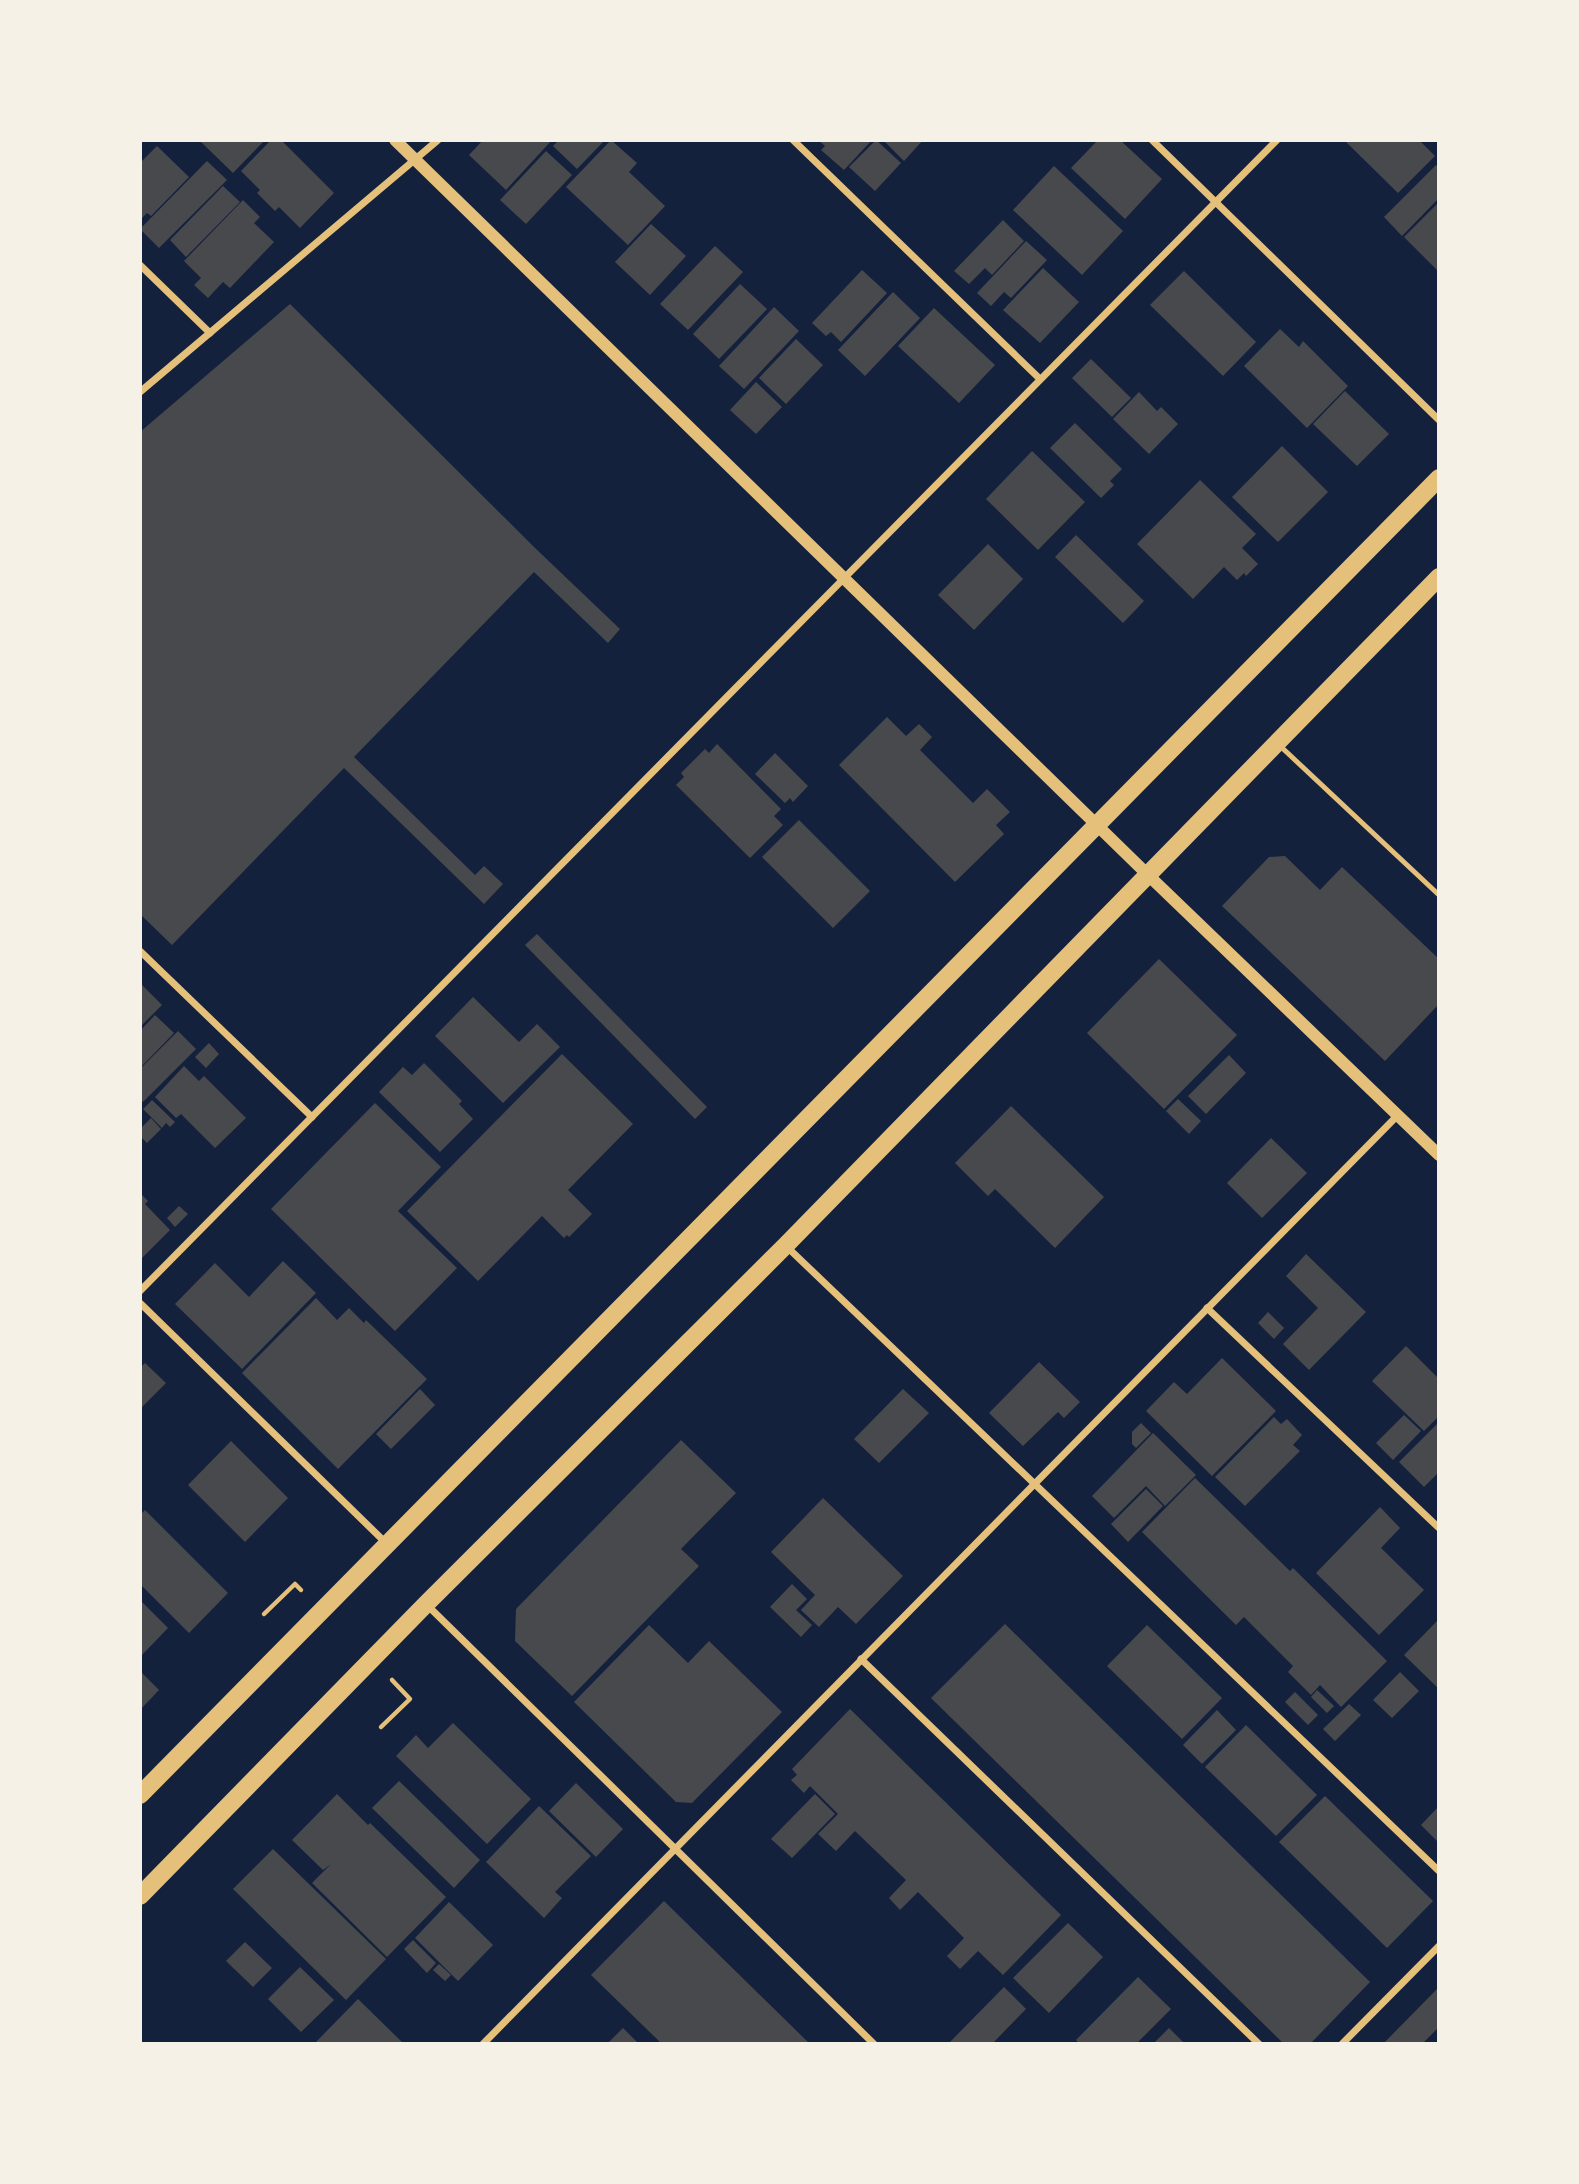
<svg xmlns="http://www.w3.org/2000/svg" width="1579" height="2184" font-family="Signika,sans-serif">
<rect width="100%" height="100%" fill="#14213d"/>
<g fill="#48494c">
<polygon points="203,140 265,140 233,173 201,142"/>
<polygon points="271,140 281,140 334,193 300,228 279,207 275,211 257,193 260,190 241,171"/>
<polygon points="483,140 552,140 506,190 469,155"/>
<polygon points="559,140 605,140 577,169 553,146"/>
<polygon points="611,140 637,163 629,172 665,206 628,245 566,187"/>
<polygon points="818,140 872,140 844,170 821,150 825,146"/>
<polygon points="876,140 901,163 875,191 849,167"/>
<polygon points="883,140 923,140 904,161"/>
<polygon points="1098,140 1120,140 1162,179 1125,219 1071,168"/>
<polygon points="1344,140 1419,140 1435,156 1398,193"/>
<polygon points="157,146 189,177 151,216 147,213 140,220 140,163"/>
<polygon points="546,151 572,175 526,224 500,200"/>
<polygon points="207,161 227,180 159,248 140,229"/>
<polygon points="1436,165 1439,168 1439,198 1402,236 1384,217"/>
<polygon points="1054,166 1123,231 1082,275 1013,210"/>
<polygon points="223,186 240,202 186,257 170,240"/>
<polygon points="243,200 260,217 254,223 274,242 230,288 223,282 208,298 194,285 201,278 184,261"/>
<polygon points="1439,202 1439,272 1404,237"/>
<polygon points="1003,220 1024,241 992,275 985,268 969,284 954,271"/>
<polygon points="651,224 686,256 650,295 615,262"/>
<polygon points="1026,241 1047,260 1011,298 1004,292 991,306 977,293"/>
<polygon points="715,246 743,272 688,330 660,304"/>
<polygon points="1043,268 1079,302 1040,343 1003,310"/>
<polygon points="862,270 887,293 841,342 831,332 826,336 812,323"/>
<polygon points="1184,271 1256,342 1223,376 1150,305"/>
<polygon points="740,284 767,309 719,359 693,334"/>
<polygon points="893,292 920,318 865,376 838,350"/>
<polygon points="290,304 534,547 620,629 608,643 534,572 354,757 475,875 484,866 503,884 484,904 344,768 172,945 140,914 140,432"/>
<polygon points="774,307 799,331 744,389 719,366"/>
<polygon points="934,308 995,365 959,403 898,346"/>
<polygon points="1280,329 1299,347 1303,341 1348,386 1307,428 1244,366"/>
<polygon points="796,339 823,365 786,404 759,378"/>
<polygon points="1091,359 1131,398 1112,417 1072,378"/>
<polygon points="756,382 782,407 756,434 730,410"/>
<polygon points="1345,391 1389,434 1357,466 1313,424"/>
<polygon points="1139,392 1157,411 1161,407 1178,424 1149,454 1113,419"/>
<polygon points="1075,423 1122,469 1110,481 1114,485 1101,498 1050,448"/>
<polygon points="1282,446 1328,492 1278,542 1232,497"/>
<polygon points="1032,451 1085,502 1038,550 986,499"/>
<polygon points="1200,480 1256,534 1242,548 1258,564 1246,576 1244,573 1237,580 1224,567 1193,599 1137,544"/>
<polygon points="1076,535 1144,601 1123,623 1055,557"/>
<polygon points="988,544 1023,579 974,630 938,595"/>
<polygon points="887,717 906,736 919,724 932,737 920,750 973,803 987,789 1010,812 996,825 1004,834 955,882 839,765"/>
<polygon points="717,744 781,809 774,816 783,825 750,858 676,785 684,777 681,773 705,749 709,753"/>
<polygon points="775,753 808,786 793,802 790,798 785,803 755,774"/>
<polygon points="799,820 870,891 833,928 762,857"/>
<polygon points="1285,856 1320,890 1342,867 1439,959 1439,1004 1385,1061 1222,906 1269,857"/>
<polygon points="537,934 707,1107 695,1119 525,945"/>
<polygon points="1159,959 1237,1035 1164,1109 1087,1033"/>
<polygon points="142,985 162,1005 140,1027 140,987"/>
<polygon points="473,997 519,1042 537,1024 560,1047 503,1103 435,1036"/>
<polygon points="155,1015 174,1033 140,1068 140,1031"/>
<polygon points="178,1031 196,1049 143,1102 140,1099 140,1069"/>
<polygon points="209,1043 219,1054 206,1068 195,1057"/>
<polygon points="562,1054 633,1124 568,1190 592,1214 569,1237 567,1235 564,1238 542,1216 478,1281 407,1211"/>
<polygon points="1229,1055 1246,1073 1206,1114 1188,1096"/>
<polygon points="424,1063 462,1101 459,1104 473,1119 440,1152 379,1092 403,1067 412,1075"/>
<polygon points="184,1066 199,1081 204,1076 246,1118 215,1148 181,1114 176,1118 155,1097"/>
<polygon points="1178,1099 1201,1121 1189,1134 1166,1111"/>
<polygon points="152,1100 175,1122 170,1127 166,1123 162,1128 143,1109"/>
<polygon points="375,1103 441,1167 398,1211 457,1268 395,1331 271,1209"/>
<polygon points="1011,1106 1104,1197 1055,1248 995,1189 988,1196 955,1163"/>
<polygon points="151,1118 161,1129 147,1143 140,1136 140,1129"/>
<polygon points="1271,1138 1307,1173 1262,1218 1227,1183"/>
<polygon points="140,1193 148,1201 145,1204 170,1230 140,1260"/>
<polygon points="179,1206 188,1214 175,1227 167,1218"/>
<polygon points="1306,1254 1366,1312 1309,1370 1283,1344 1318,1308 1286,1276"/>
<polygon points="283,1261 316,1293 242,1369 175,1304 215,1263 249,1297"/>
<polygon points="316,1298 337,1320 349,1308 364,1323 366,1320 427,1379 338,1469 242,1373"/>
<polygon points="1268,1312 1284,1328 1274,1339 1258,1323"/>
<polygon points="1406,1346 1439,1379 1439,1416 1424,1431 1372,1381"/>
<polygon points="1222,1358 1276,1411 1212,1476 1146,1411 1174,1382 1187,1394"/>
<polygon points="1039,1362 1080,1402 1064,1418 1058,1412 1023,1446 989,1413"/>
<polygon points="145,1363 166,1383 140,1409 140,1368"/>
<polygon points="420,1389 435,1405 391,1449 376,1434"/>
<polygon points="903,1389 929,1413 879,1463 854,1439"/>
<polygon points="1404,1415 1421,1431 1393,1460 1376,1443"/>
<polygon points="1274,1417 1281,1424 1287,1419 1302,1435 1293,1445 1300,1451 1245,1506 1215,1477"/>
<polygon points="1439,1422 1439,1472 1424,1487 1399,1462"/>
<polygon points="1141,1423 1151,1433 1136,1448 1132,1444 1132,1432"/>
<polygon points="1153,1433 1196,1475 1165,1506 1146,1486 1114,1518 1092,1496"/>
<polygon points="681,1440 736,1493 681,1549 699,1566 572,1696 515,1641 516,1609"/>
<polygon points="231,1441 288,1498 245,1542 188,1485"/>
<polygon points="1195,1478 1290,1571 1293,1568 1387,1661 1341,1707 1320,1685 1311,1695 1288,1672 1293,1666 1244,1617 1236,1625 1142,1532"/>
<polygon points="1146,1489 1163,1506 1128,1542 1111,1524"/>
<polygon points="823,1498 903,1576 856,1624 838,1607 819,1627 801,1610 815,1595 771,1552"/>
<polygon points="1380,1507 1400,1528 1381,1548 1424,1590 1379,1635 1316,1573"/>
<polygon points="145,1510 228,1593 189,1633 140,1584 140,1515"/>
<polygon points="792,1584 807,1599 796,1610 812,1625 801,1637 770,1607"/>
<polygon points="140,1600 168,1628 140,1657"/>
<polygon points="1439,1619 1439,1689 1404,1655"/>
<polygon points="1005,1624 1370,1982 1310,2044 1284,2044 931,1698"/>
<polygon points="649,1625 688,1663 709,1641 782,1712 692,1803 676,1802 574,1702"/>
<polygon points="1147,1625 1222,1698 1182,1739 1107,1666"/>
<polygon points="140,1671 159,1690 140,1710"/>
<polygon points="1400,1672 1419,1691 1392,1718 1373,1700"/>
<polygon points="1317,1690 1334,1706 1327,1713 1311,1697"/>
<polygon points="1295,1692 1318,1715 1308,1725 1285,1702"/>
<polygon points="1349,1704 1361,1715 1335,1741 1323,1729"/>
<polygon points="850,1709 1061,1915 1003,1975 978,1951 960,1969 947,1956 964,1938 918,1892 900,1910 889,1898 906,1880 855,1831 836,1851 818,1834 838,1814 810,1786 804,1793 791,1780 797,1775 792,1769"/>
<polygon points="1217,1710 1236,1730 1202,1764 1183,1745"/>
<polygon points="453,1723 531,1799 487,1844 396,1756 416,1735 428,1748"/>
<polygon points="1246,1725 1317,1795 1276,1836 1205,1767"/>
<polygon points="399,1781 480,1860 454,1888 372,1808"/>
<polygon points="576,1783 623,1829 596,1857 549,1811"/>
<polygon points="337,1794 368,1825 370,1823 446,1897 387,1957 312,1883 331,1864 323,1870 292,1840"/>
<polygon points="815,1794 835,1814 792,1858 771,1839"/>
<polygon points="1325,1796 1433,1901 1387,1948 1279,1842"/>
<polygon points="539,1806 591,1856 555,1892 562,1898 544,1918 486,1862"/>
<polygon points="1439,1806 1439,1843 1421,1825"/>
<polygon points="273,1849 386,1959 346,2000 233,1889"/>
<polygon points="664,1901 810,2044 662,2044 591,1975"/>
<polygon points="449,1902 493,1945 458,1981 415,1938"/>
<polygon points="1068,1923 1103,1957 1049,2013 1013,1978"/>
<polygon points="413,1940 436,1963 427,1973 404,1949"/>
<polygon points="245,1942 272,1968 253,1987 226,1961"/>
<polygon points="439,1964 451,1975 445,1981 433,1970"/>
<polygon points="300,1967 334,2000 301,2032 268,1999"/>
<polygon points="1138,1977 1171,2009 1136,2044 1080,2044 1076,2040"/>
<polygon points="1004,1987 1026,2009 992,2044 948,2044"/>
<polygon points="1439,1987 1439,2027 1422,2044 1383,2044"/>
<polygon points="358,1999 404,2044 317,2044 316,2042"/>
<polygon points="623,2028 639,2044 607,2044"/>
<polygon points="1169,2028 1185,2044 1153,2044"/>
</g>
<g fill="none" stroke-linecap="round" stroke-linejoin="round">
<g stroke="#e5c07b" stroke-width="4.5">
<polyline points="264,1614 295,1584 301,1590"/>
<polyline points="381,1727 410,1699 392,1680"/>
</g>
<polyline stroke="#e5c07b" stroke-width="5" points="1278,744 1439,895"/>
<g stroke="#e5c07b" stroke-width="7">
<polyline points="793,140 1040,379"/>
<polyline points="1152,140 1439,420"/>
<polyline points="140,265 210,333"/>
<polyline points="140,392 438,140"/>
<polyline points="140,951 312,1117"/>
<polyline points="786,1246 1439,1871"/>
<polyline points="140,1291 1277,140"/>
<polyline points="140,1303 387,1544"/>
<polyline points="1207,1308 1439,1528"/>
<polyline points="428,1606 874,2044"/>
<polyline points="861,1659 1259,2044"/>
<polyline points="483,2044 1397,1116"/>
<polyline points="1342,2044 1439,1946"/>
</g>
<polyline stroke="#e5c07b" stroke-width="12" points="395,140 1147,874 1439,1155"/>
<g stroke="#e5c07b" stroke-width="18">
<polyline points="140,1795 1439,478"/>
<polyline points="140,1896 426,1604 786,1245 1439,577"/>
</g>
</g>
<rect width="1579" height="2184" fill="none" stroke="#f6f1e7" stroke-width="284"/>
</svg>
